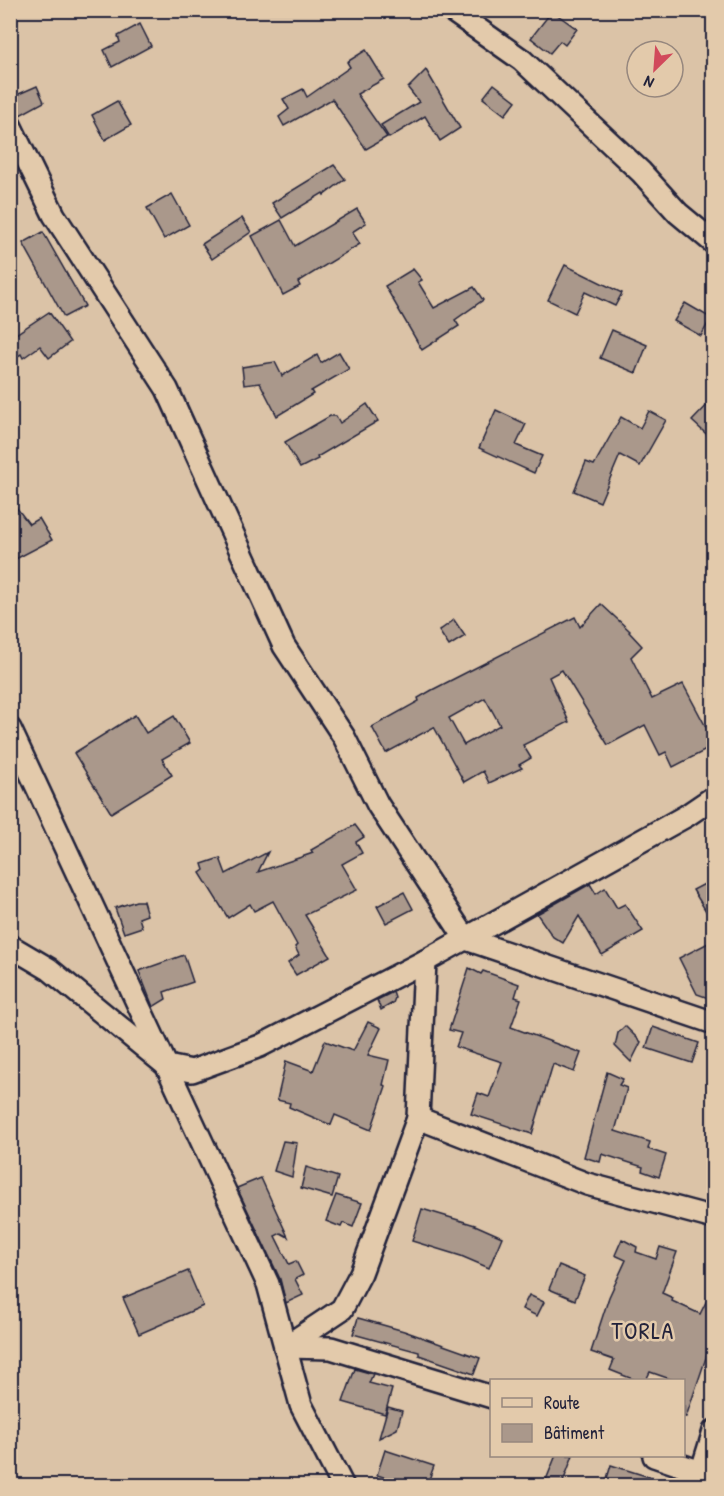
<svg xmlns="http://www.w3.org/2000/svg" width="724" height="1496" font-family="'Patrick Hand',sans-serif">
<rect width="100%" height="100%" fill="#dbc3a7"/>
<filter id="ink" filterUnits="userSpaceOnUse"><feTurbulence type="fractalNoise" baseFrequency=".0167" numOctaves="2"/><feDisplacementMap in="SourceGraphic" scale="12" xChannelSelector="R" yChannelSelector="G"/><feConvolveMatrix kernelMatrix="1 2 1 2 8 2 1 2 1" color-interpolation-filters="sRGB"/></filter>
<g filter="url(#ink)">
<g fill="#aa988b" stroke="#22223b" stroke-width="1.5" fill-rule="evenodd">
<polygon points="552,11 577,29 565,45 560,41 550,53 531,38"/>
<polygon points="140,24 151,46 112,67 104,50 120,42 118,36"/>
<polygon points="366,50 384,79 357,94 387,137 366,149 332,99 284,126 279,117 289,109 283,99 303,89 307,97 350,67 347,62"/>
<polygon points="426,70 460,128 440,141 425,116 389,138 381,125 419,102 408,88"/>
<polygon points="494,84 516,101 505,115 483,98"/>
<polygon points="37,86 44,102 20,115 12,97"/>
<polygon points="117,101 131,125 105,140 92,115"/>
<polygon points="334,165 345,179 324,195 323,193 282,218 272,203"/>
<polygon points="172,194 189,225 164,239 147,208"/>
<polygon points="357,209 366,223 352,232 360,244 298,282 300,286 283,295 252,236 281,220 295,246"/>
<polygon points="242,218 251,232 212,259 202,244"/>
<polygon points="43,232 85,306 64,317 23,243"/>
<polygon points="565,265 622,293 615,306 585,292 575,313 548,300"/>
<polygon points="413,269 422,280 418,282 434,308 474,287 483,300 455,320 459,326 422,350 385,286"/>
<polygon points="685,303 711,318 701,336 674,321"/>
<polygon points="49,312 70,342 49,358 40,346 23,358 21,354 10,361 10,338"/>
<polygon points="612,330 647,345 636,373 600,358"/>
<polygon points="339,352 349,369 311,391 313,394 277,416 260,383 244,385 242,367 275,362 282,376 317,355 321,363"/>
<polygon points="714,398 714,441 692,421"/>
<polygon points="367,404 378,421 317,457 318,459 300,468 285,442 330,416 336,416 340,423"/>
<polygon points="496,410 526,424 516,445 542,456 534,473 479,448"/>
<polygon points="649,411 666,420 640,466 620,455 600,502 574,491 586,462 594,465 621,417 640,428"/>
<polygon points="10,499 29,524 39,518 52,540 10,562"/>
<path d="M601 604 630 631 629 632 642 646 631 657 652 699 683 684 714 742V746L673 767 666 752 660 755 645 725 608 745 562 670 549 677 569 722 523 745 531 758 519 765 522 768 489 783 483 771 464 782 434 727 386 753 372 727 419 701 418 698 432 690 575 617 580 627ZM485 698 500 725 464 745 449 718Z"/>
<polygon points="454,620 465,636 449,646 439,631"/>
<polygon points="135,715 146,733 174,716 190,743 162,759 172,775 111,813 74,753"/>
<polygon points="355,825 364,837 356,842 362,853 342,864 357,890 305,915 330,956 296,975 288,963 299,955 295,947 297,945 273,901 254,911 250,904 228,918 200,873 204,870 202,864 220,858 226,874 268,852 258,872 313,853 311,850"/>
<polygon points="714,879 714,924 693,890"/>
<polygon points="590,884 596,894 605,888 617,908 625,904 643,931 602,955 579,916 563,943 553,937 537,914"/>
<polygon points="404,892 413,909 386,923 377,906"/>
<polygon points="136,901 143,901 147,915 139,918 142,927 124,933 115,908"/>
<polygon points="714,940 714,1000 697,994 679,958"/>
<polygon points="184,955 193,982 164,992 166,999 153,1007 139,971"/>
<polygon points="469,968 481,974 483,971 519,984 515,997 521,999 511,1027 581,1053 574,1072 553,1064 532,1134 471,1114 478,1093 489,1097 502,1062 456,1047 461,1033 449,1030"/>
<polygon points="393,992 395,998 393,1003 381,1010 377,1000"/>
<polygon points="368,1022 381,1028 368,1055 389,1060 383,1085 386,1086 371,1130 335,1115 331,1125 289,1107 290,1103 277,1100 286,1061 313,1071 325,1041 353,1051"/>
<polygon points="625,1026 641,1042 631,1062 615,1046 618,1033"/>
<polygon points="653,1027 699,1043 692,1063 646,1048"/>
<polygon points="607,1072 623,1079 619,1085 627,1088 615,1131 650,1142 648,1149 666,1155 659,1177 642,1171 643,1167 602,1154 600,1162 584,1157"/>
<polygon points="283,1141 297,1143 292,1177 274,1171"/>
<polygon points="306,1167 338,1177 332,1197 301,1188"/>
<polygon points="261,1178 288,1237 281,1233 275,1236 289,1264 296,1261 303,1275 295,1279 303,1295 286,1303 280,1279 237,1188"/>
<polygon points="336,1195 362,1203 353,1227 343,1223 341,1227 326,1221"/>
<polygon points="422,1209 475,1225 502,1237 489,1268 461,1256 412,1241"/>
<polygon points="622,1239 637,1247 636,1252 656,1259 660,1247 677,1252 662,1293 673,1298 672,1301 700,1314 714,1286 714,1334 686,1417 684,1417 684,1380 673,1380 650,1372 646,1380 635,1380 610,1370 614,1360 591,1352 609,1297 626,1260 615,1255"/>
<polygon points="559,1265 585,1276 575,1300 549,1289"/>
<polygon points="188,1271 203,1306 139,1334 123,1298"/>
<polygon points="529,1295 544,1302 537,1316 522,1309"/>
<polygon points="358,1318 404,1331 480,1358 474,1374 419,1355 419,1352 353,1334"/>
<polygon points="355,1369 373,1374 369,1383 392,1389 385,1414 343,1402"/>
<polygon points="388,1407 402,1411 397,1429 379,1438"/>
<polygon points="385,1450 434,1466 427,1485 410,1485 377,1475"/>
<polygon points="556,1455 573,1455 562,1485 544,1485"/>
<polygon points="611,1465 665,1482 664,1485 605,1485"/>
</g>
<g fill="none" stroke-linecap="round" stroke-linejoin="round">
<defs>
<g id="minor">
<polyline points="451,10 522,60 641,172 678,213 714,243"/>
<polyline points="10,125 54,215 167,389 284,646 344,737 378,805 466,939 714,1023"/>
<polyline points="10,729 268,1284 301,1405 343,1486"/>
<polyline points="10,946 49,969 167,1066 192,1071 260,1046 425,961 686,816 714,797"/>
<polyline points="418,1118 587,1184 714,1218"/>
<polyline points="285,1347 342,1309 361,1273 418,1118 425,961"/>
<polyline points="285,1347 331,1348 492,1397"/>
<polyline points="654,1456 701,1472"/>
<polyline points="697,1486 714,1431"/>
</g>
</defs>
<use href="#minor" stroke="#22223b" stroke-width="26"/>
<use href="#minor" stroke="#e3caab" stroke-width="21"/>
</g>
</g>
<g text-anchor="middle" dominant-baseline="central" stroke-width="5" stroke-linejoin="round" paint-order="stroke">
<g font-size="24" letter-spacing="1.5" fill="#22223b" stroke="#e3caab">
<text x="643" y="1330">TORLA</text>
</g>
</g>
<rect width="724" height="1496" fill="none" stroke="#e3caab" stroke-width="36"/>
<rect x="18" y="18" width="688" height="1460" fill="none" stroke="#22223b" stroke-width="2" filter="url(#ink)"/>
<rect x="490" y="1379" width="195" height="78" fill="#e3caab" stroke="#96877e" stroke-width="1.5"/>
<rect x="502" y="1398" width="30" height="9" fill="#e3caab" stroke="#96877e" stroke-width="1.5"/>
<text x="544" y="1409" font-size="18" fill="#22223b">Route</text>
<rect x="502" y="1424" width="30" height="18" fill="#aa988b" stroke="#96877e" stroke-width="1.5"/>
<text x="544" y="1439" font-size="18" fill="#22223b">Bâtiment</text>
<g transform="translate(655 69) rotate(205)"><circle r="28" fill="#e3caab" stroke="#96877e" stroke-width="1.5"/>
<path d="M0-4.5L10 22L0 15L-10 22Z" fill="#d1495b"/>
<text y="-9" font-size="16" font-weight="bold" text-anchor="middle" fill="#22223b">N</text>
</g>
</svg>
